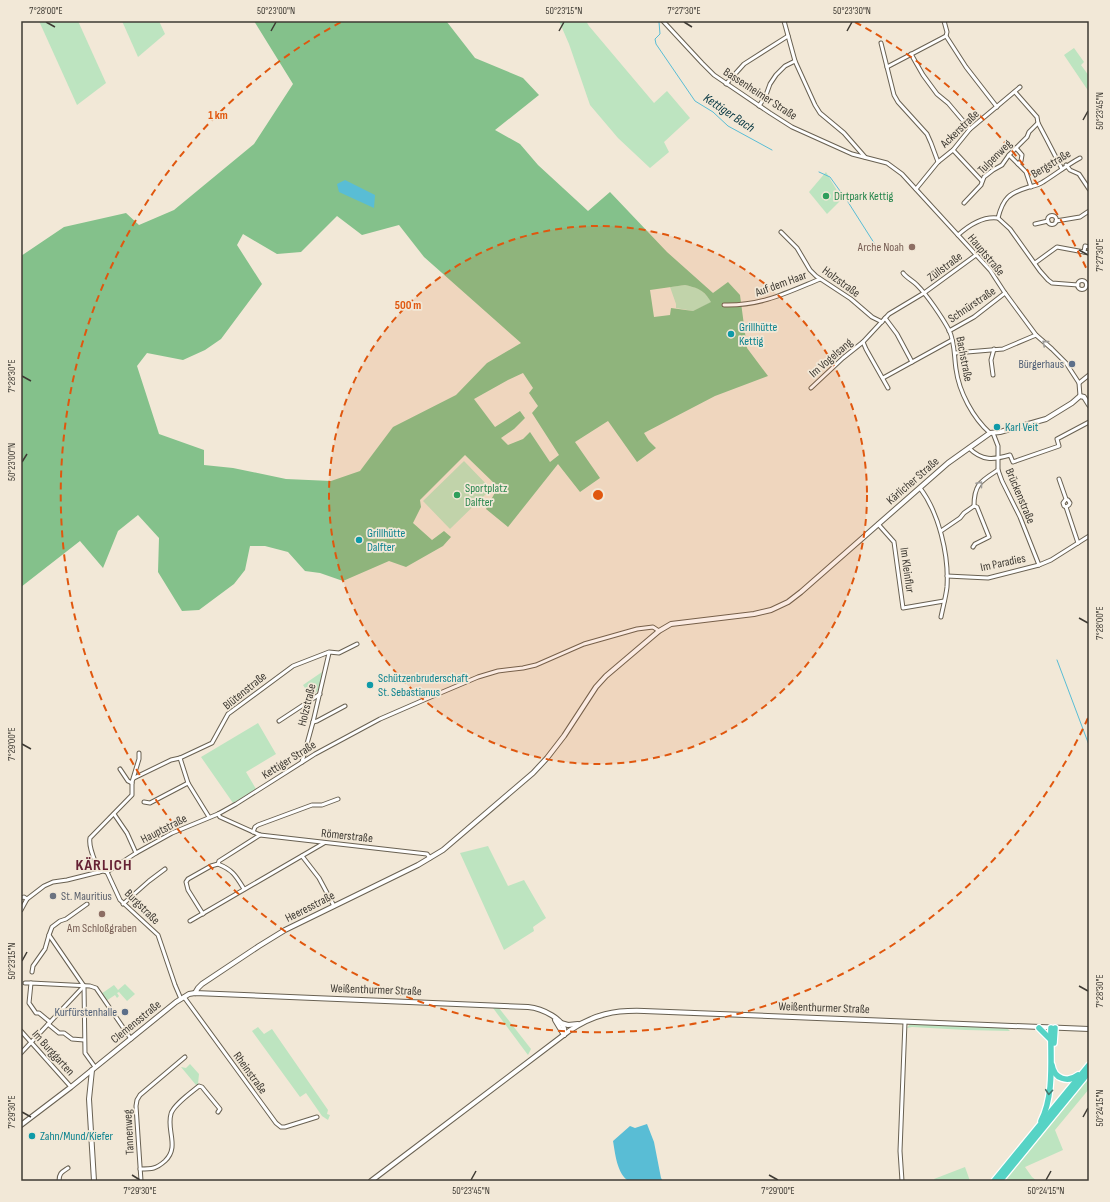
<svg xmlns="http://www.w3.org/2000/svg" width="1110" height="1202" font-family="'Sofia Sans Condensed',sans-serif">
<rect width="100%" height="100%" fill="#f2e8d7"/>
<g fill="#bde4c0">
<polygon points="39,21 78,21 106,83 77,105"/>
<polygon points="122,21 159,21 165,34 138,57"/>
<polygon points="559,21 586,21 589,26 654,103 667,91 690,118 664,142 669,152 650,168 618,138 590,105 569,44"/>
<polygon points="1074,48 1084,62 1081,65 1089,76 1089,92 1064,55"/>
<polygon points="826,172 842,199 827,214 809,192"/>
<path d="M685 285C700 288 702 290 712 302L693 311 676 308V304L670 287Z"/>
<polygon points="464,461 491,489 450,529 423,501"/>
<path d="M322 672C320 683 321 691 311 697L303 685Z"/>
<polygon points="258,723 276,754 246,772 256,789 233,803 201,757"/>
<polygon points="488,846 508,886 524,880 546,918 533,927 534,931 504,950 460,853"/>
<polygon points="125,984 135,994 127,1001 119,992 117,993 119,996 117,998 115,995 106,1001 101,994 114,985 118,990"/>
<polygon points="493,1008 499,1008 531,1049 528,1055"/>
<polygon points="910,1024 1007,1028 1010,1031 966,1030 912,1027 907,1028"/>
<polygon points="258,1027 264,1034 272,1029 328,1110 327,1114 330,1115 328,1120 322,1116 306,1093 300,1097 252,1031"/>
<polygon points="190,1064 199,1074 198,1084 196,1085 181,1067 186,1068"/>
<polygon points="1089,1078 1089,1089 1055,1130 1063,1150 1025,1167 1032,1177 1037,1181 1005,1181"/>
<polygon points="965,1167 970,1181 935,1181 934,1179"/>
</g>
<path fill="#84c18b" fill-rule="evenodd" d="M254 21H460L447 22 475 58 523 78 539 95 495 130 520 144 538 165 588 211 610 192 667 252 713 293 728 282 740 295 747 348 768 376 715 396 644 433 649 441 656 448 637 462 608 421 575 442 600 478 580 492 558 464 508 527 486 509 498 487 465 455 420 500 421 507 413 523 432 540 444 531 451 537 443 546 406 567 389 561 343 581 320 573 305 571 288 552 265 546H250L245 570 234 584 199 610 182 611 158 572 159 538 138 515 118 531 103 568 80 541 21 587V256L64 227 126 213 139 225 174 210 254 144 293 84ZM337 216 362 235 399 225 424 257 521 343 487 363 456 395 393 427 360 471 331 481 286 479 233 468 204 465V450L159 434 137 366 147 353 183 360 205 350 221 339 262 284 237 245 243 234 277 254 301 252ZM685 285C698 288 704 290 711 302L693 311 671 308 670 315 654 317 650 290ZM523 373 533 388 529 393 538 406 532 413 559 455 550 462 530 432 523 439 508 445 501 438 514 429 525 418 520 411 495 427 474 399 508 380Z"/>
<g fill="#59bdd5">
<polygon points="345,180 375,195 374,208 339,192 337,184"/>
<path d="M647 1124 654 1142 661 1178 663 1181C656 1181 634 1183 629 1181 617 1175 615 1152 613 1141L630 1126 635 1128Z"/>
</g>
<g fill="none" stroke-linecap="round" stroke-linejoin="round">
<g stroke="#59bdd5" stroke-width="1">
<polyline points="659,22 660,34 655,39 656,44 695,101 713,112 728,126 772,150"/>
<polyline points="819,172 830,177 848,202 876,246"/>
<polyline points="1057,660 1089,745"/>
</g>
<defs>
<g id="street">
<polyline points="663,21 702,63 714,75 770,113 792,127 852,154 887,163 902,174 990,270 1005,293 1036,335 1052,349 1066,363 1079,383 1080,396"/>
<polyline points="784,21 795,61 815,105 820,113 844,133 865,157"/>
<polyline points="944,21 947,32 946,36 966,67 997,107"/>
<polyline points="881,43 894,95 898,102 927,134 931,143 938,162"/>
<polyline points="911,54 923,75 937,94 948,103 970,129"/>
<polyline points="887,67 946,36"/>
<polyline points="726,84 744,64 788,36"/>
<polyline points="1015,92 1037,117 1038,123 1047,140 1062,169"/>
<polyline points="759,106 766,95 770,84 776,75 785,66 795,61"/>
<polyline points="1016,148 1022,155 1021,161 1018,164"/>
<polyline points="953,150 982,181"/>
<polyline points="1009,155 1026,172 1031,187"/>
<polyline points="1066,165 1070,170 1079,174 1089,189"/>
<polyline points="916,189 938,162 953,150 970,129 1020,87"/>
<polyline points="964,203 981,185 984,177 993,170 1002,165 1009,155 1027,137 1029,132 1038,123"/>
<circle cx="1052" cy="220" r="4.5"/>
<polyline points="998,218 1010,229 1040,271 1048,280 1052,283 1078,285"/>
<polyline points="1056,221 1080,217 1089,211"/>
<polyline points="1035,224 1048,221"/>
<polyline points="781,232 797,248 810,270 816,276 851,299 872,317 882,322"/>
<path d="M958 235C968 226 983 216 998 218 1003 198 1009 193 1029 187 1034 186 1039 185 1043 182 1056 174 1067 165 1080 158"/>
<polyline points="1089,247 1085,246 1084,252 1089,253"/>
<polyline points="1035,263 1057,247 1084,252"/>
<path d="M903 273C907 278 913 281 917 285 927 295 942 317 949 330 955 342 954 356 956 369 959 392 973 418 990 433"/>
<circle cx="1082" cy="285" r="4.5"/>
<path d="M724 305C761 306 786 293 820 279"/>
<polyline points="885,318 897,334 912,362"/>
<polyline points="949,331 974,317 1005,293"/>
<polyline points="863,342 866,349 888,388"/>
<polyline points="955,353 1003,349 1036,335"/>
<polyline points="993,375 991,360 994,349"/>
<polyline points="883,378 952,340"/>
<polyline points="1079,383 1089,375"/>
<polyline points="811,388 843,358 863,342 889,314 924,293 976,255"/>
<polyline points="993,433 998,446 998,470 1002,481 1020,517 1039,565"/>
<path d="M969 448C982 461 993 460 1010 455L1013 462 1059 446 1057 439 1089 422"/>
<polyline points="1059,479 1066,499 1068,500 1070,503 1069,505 1066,507 1064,506 1063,503 1066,499"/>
<path d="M920 488C939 513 949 555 947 587 946 596 943 607 941 617"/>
<path d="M974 506C974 484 981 481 998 470"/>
<polyline points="1066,507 1078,543"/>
<polyline points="878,524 894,542 903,608 944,601"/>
<polyline points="941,531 960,518 964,513 974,506 977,507 989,537 975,544 973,547"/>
<polyline points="947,576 988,578 1039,565 1051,560 1089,536"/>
<polyline points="279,721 320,694"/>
<polyline points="313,722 317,721 345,706"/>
<polyline points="180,758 188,783 209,817"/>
<polyline points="302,762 313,722 329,653"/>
<polyline points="120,769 128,781 132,783"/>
<polyline points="134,778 171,760 180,758 212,743 228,714 293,666 329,652 339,653 357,644"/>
<polyline points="144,802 150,803 188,783"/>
<polyline points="114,814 127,833 136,853"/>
<polyline points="218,814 220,817 260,835 427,854 430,858"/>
<polyline points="253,832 255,827 258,825 312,805 322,805 338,799"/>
<polyline points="302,856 319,878 334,906"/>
<path d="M218 864C233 870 236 876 244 889"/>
<path d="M99 872C96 862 88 848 90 838L132 795V782L139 759V753"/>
<polyline points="107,872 136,853 172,833 218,814 236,804 315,754 380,719 426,699 478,677 498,671 523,668 536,665 584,644 637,629 653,627 659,631"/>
<polyline points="107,872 120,900 158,935 175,985 181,999"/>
<polyline points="21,898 24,897 27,899"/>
<polyline points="87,904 66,919 60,921 52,927 49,935 84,986 85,1053 95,1067"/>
<polyline points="123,904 149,881 165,869"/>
<polyline points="21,910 27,899 44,886 53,882 67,880 103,871 107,872"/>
<polyline points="203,914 188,890 186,882 188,879 211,866 218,864 219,861 260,835"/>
<polyline points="190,921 324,843"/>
<polyline points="32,972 33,966 45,949 49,935"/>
<polyline points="25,983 31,983"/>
<polyline points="184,997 276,1123 281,1127 285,1127 317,1117"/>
<polyline points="50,1022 39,1013 36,1013 29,1003 31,983 90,986 96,988 131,1039"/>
<polyline points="48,1024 59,1033 64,1033 72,1039 84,1040"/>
<polyline points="21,1031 71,1087"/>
<polyline points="21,1053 84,986"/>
<path d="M140 1169C152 1169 156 1169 165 1161 180 1147 166 1130 171 1114 173 1105 192 1092 199 1086L202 1087 220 1109 218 1112"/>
<path d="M59 1181C59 1173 62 1172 68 1168"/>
<polyline points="141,1181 136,1106 137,1100 140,1095 185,1057"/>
<polyline points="902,1181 900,1151 905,1022"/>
</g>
<g id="secondary">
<polyline points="195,993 198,988 202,984 259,946 285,930 418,865 443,850 533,773 547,758 564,736 596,687 606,676 659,631 671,624 754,614 771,610 788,602 801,592 948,463 990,433 1000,432 1046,419 1072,403 1080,396 1084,397 1089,405"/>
<polyline points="555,1020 564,1035"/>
<polyline points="561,1023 568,1025 578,1024"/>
<polyline points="92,1070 89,1099 94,1181"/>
<path d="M21 1125 71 1087 176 1002 189 994 195 993 528 1007C540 1008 568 1019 564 1035"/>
<path d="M371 1181 569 1031C594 1014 615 1010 644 1011L1089 1029"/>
</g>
<g id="highway">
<polyline points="1039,1028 1050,1039"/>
<polyline points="1054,1043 1055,1028"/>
<path d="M1052 1065C1054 1079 1068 1083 1078 1075"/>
<path d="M1041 1121C1055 1093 1050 1058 1051 1028"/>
<polyline points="994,1181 1089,1065"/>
<polyline points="1000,1181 1089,1072"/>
</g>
</defs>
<use href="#street" stroke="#696152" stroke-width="5"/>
<use href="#secondary" stroke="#696152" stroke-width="6"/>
<use href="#highway" stroke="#fff" stroke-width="8"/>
<use href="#street" stroke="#fff" stroke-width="3"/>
<use href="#secondary" stroke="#fff" stroke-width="4"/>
<use href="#highway" stroke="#56d3c5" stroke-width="5.5"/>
</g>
<defs><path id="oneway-chevron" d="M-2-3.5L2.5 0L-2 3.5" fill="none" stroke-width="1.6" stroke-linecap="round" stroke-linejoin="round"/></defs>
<g stroke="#9e9c99">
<use href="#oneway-chevron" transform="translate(1045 343) rotate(-140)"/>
<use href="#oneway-chevron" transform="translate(980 484) rotate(-51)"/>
</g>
<use stroke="#48776d" href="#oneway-chevron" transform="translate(1049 1092) rotate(95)"/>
<path fill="none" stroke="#3e3a33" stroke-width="1.5" d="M46 22 55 27M684 22 692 27M271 31 276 22M559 31 564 22M847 31 852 22M1083 120 1088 111M1079 250 1088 255M22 376 31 381M22 462 27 454M1079 618 1088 623M22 744 31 749M22 961 27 952M1079 986 1088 991M22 1112 31 1117M1083 1117 1088 1108M132 1175 140 1180M769 1175 778 1180M471 1180 476 1171M1046 1180 1051 1171"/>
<circle cx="598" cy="495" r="269" fill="#e0570e" fill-opacity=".12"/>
<g fill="none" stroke="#e0570e" stroke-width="2" stroke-dasharray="7 5">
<circle cx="598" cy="495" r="269"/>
<path d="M1088 718A538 538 0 1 1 341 22M855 22A538 538 0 0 1 1088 272"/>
</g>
<g fill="#2e9e5b" stroke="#f2e8d7" stroke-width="1.5">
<circle cx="826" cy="196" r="4"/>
<circle cx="457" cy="495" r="4"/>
</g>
<g fill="#8d6e63" stroke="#f2e8d7" stroke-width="1.5">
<circle cx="912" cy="247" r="4"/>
<circle cx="102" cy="914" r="4"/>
</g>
<g fill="#0f9aa8" stroke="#f2e8d7" stroke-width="1.5">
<circle cx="731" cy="334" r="4"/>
<circle cx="997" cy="427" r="4"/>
<circle cx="359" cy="540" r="4"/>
<circle cx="370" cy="685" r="4"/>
<circle cx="32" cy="1136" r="4"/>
</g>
<g fill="#5c6f8a" stroke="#f2e8d7" stroke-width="1.5">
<circle cx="1072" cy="364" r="4"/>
<circle cx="125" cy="1012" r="4"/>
</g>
<circle fill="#6b7280" stroke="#f2e8d7" stroke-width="1.5" cx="53" cy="896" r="4"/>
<g text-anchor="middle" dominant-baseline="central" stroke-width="3.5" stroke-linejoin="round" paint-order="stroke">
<g font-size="12" fill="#3e3a33" stroke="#f2e8d7">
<text transform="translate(760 94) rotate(33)">Bassenheimer Straße</text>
<text transform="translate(960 129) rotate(-44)">Ackerstraße</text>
<text transform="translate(995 157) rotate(-45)">Tulpenweg</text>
<text transform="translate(1051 164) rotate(-31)">Bergstraße</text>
<text transform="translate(986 255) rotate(50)">Hauptstraße</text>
<text transform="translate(945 267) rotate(-37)">Züllstraße</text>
<text transform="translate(841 282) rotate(36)">Holzstraße</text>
<text transform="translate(781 284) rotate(-20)">Auf dem Haar</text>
<text transform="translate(972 305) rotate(-34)">Schnürstraße</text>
<text transform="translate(831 358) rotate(-41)">Im Vogelsang</text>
<text transform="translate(964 359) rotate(79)">Bachstraße</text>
<text transform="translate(913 481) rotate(-41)">Kärlicher Straße</text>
<text transform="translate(1020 496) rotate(67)">Brückenstraße</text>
<text transform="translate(1003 563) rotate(-12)">Im Paradies</text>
<text transform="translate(907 570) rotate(82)">Im Kleinflur</text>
<text transform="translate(245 691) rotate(-39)">Blütenstraße</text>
<text transform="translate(307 705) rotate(-76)">Holzstraße</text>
<text transform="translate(289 760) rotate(-32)">Kettiger Straße</text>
<text transform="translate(164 829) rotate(-27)">Hauptstraße</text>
<text transform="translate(347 836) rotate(6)">Römerstraße</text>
<text transform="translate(142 907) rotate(45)">Burgstraße</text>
<text transform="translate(310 907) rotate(-27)">Heeresstraße</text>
<text transform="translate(376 990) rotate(2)">Weißenthurmer Straße</text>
<text transform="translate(824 1008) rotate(2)">Weißenthurmer Straße</text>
<text transform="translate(136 1022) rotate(-39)">Clemensstraße</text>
<text transform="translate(53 1053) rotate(48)">Im Burggarten</text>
<text transform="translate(250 1073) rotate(54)">Rheinstraße</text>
<text transform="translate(129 1132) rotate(-93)">Tannenweg</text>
</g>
<g font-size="12" fill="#27864d" stroke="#f2e8d7" text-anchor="start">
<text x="834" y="196">Dirtpark Kettig</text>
<text x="465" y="488">Sportplatz<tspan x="465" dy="14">Dalfter</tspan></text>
</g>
<g font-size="12" fill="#785e54" stroke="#f2e8d7" text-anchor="end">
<text x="904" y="247">Arche Noah</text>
<text x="102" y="928" text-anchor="middle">Am Schloßgraben</text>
</g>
<g font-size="12" fill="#0d838f" stroke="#f2e8d7" text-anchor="start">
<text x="739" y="327">Grillhütte<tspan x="739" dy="14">Kettig</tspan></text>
<text x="1005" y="427">Karl Veit</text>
<text x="367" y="533">Grillhütte<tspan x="367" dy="14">Dalfter</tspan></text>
<text x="378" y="678">Schützenbruderschaft<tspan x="378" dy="14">St. Sebastianus</tspan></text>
<text x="40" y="1136">Zahn/Mund/Kiefer</text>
</g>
<g font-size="12" fill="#4e5e75" stroke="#f2e8d7" text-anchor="end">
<text x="1064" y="364">Bürgerhaus</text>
<text x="117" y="1012">Kurfürstenhalle</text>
</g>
<g font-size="12" fill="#5b616d" stroke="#f2e8d7" text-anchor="start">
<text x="61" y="896">St. Mauritius</text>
</g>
<g font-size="13" font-style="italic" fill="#03343f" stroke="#f2e8d7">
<text transform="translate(729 113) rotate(34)">Kettiger Bach</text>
</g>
<g font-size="16" font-weight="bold" letter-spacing="1" fill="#662134" stroke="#f2e8d7">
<text x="104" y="865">KÄRLICH</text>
</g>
</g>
<circle cx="598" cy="495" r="6" fill="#e0570e" stroke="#f2e8d7" stroke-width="2"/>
<g font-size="12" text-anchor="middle" font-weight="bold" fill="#e0570e" stroke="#f2e8d7" stroke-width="3.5" stroke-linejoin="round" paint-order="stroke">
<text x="218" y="119">1 km</text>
<text x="408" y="309">500 m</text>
</g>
<rect width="1110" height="1202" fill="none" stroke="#f2e8d7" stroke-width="44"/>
<rect x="22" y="22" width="1066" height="1158" fill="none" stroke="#3e3a33" stroke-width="1.5"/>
<g font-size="10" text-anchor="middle" fill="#3e3a33">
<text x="46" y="14">7°28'00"E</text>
<text x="276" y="14">50°23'00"N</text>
<text x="564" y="14">50°23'15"N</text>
<text x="684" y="14">7°27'30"E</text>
<text x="852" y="14">50°23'30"N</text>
<text transform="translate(1099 111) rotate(-90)" y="4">50°23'45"N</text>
<text transform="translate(1099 255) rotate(-90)" y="4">7°27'30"E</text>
<text transform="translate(11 376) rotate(-90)" y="4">7°28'30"E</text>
<text transform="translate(11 462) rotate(-90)" y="4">50°23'00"N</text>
<text transform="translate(1099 623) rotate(-90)" y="4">7°28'00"E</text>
<text transform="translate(11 744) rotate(-90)" y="4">7°29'00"E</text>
<text transform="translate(11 961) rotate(-90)" y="4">50°23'15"N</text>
<text transform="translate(1099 991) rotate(-90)" y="4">7°28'30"E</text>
<text transform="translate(1099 1108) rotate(-90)" y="4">50°24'15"N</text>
<text transform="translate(11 1112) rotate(-90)" y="4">7°29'30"E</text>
<text x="140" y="1194">7°29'30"E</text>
<text x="471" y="1194">50°23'45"N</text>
<text x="778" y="1194">7°29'00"E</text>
<text x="1046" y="1194">50°24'15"N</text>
</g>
</svg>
